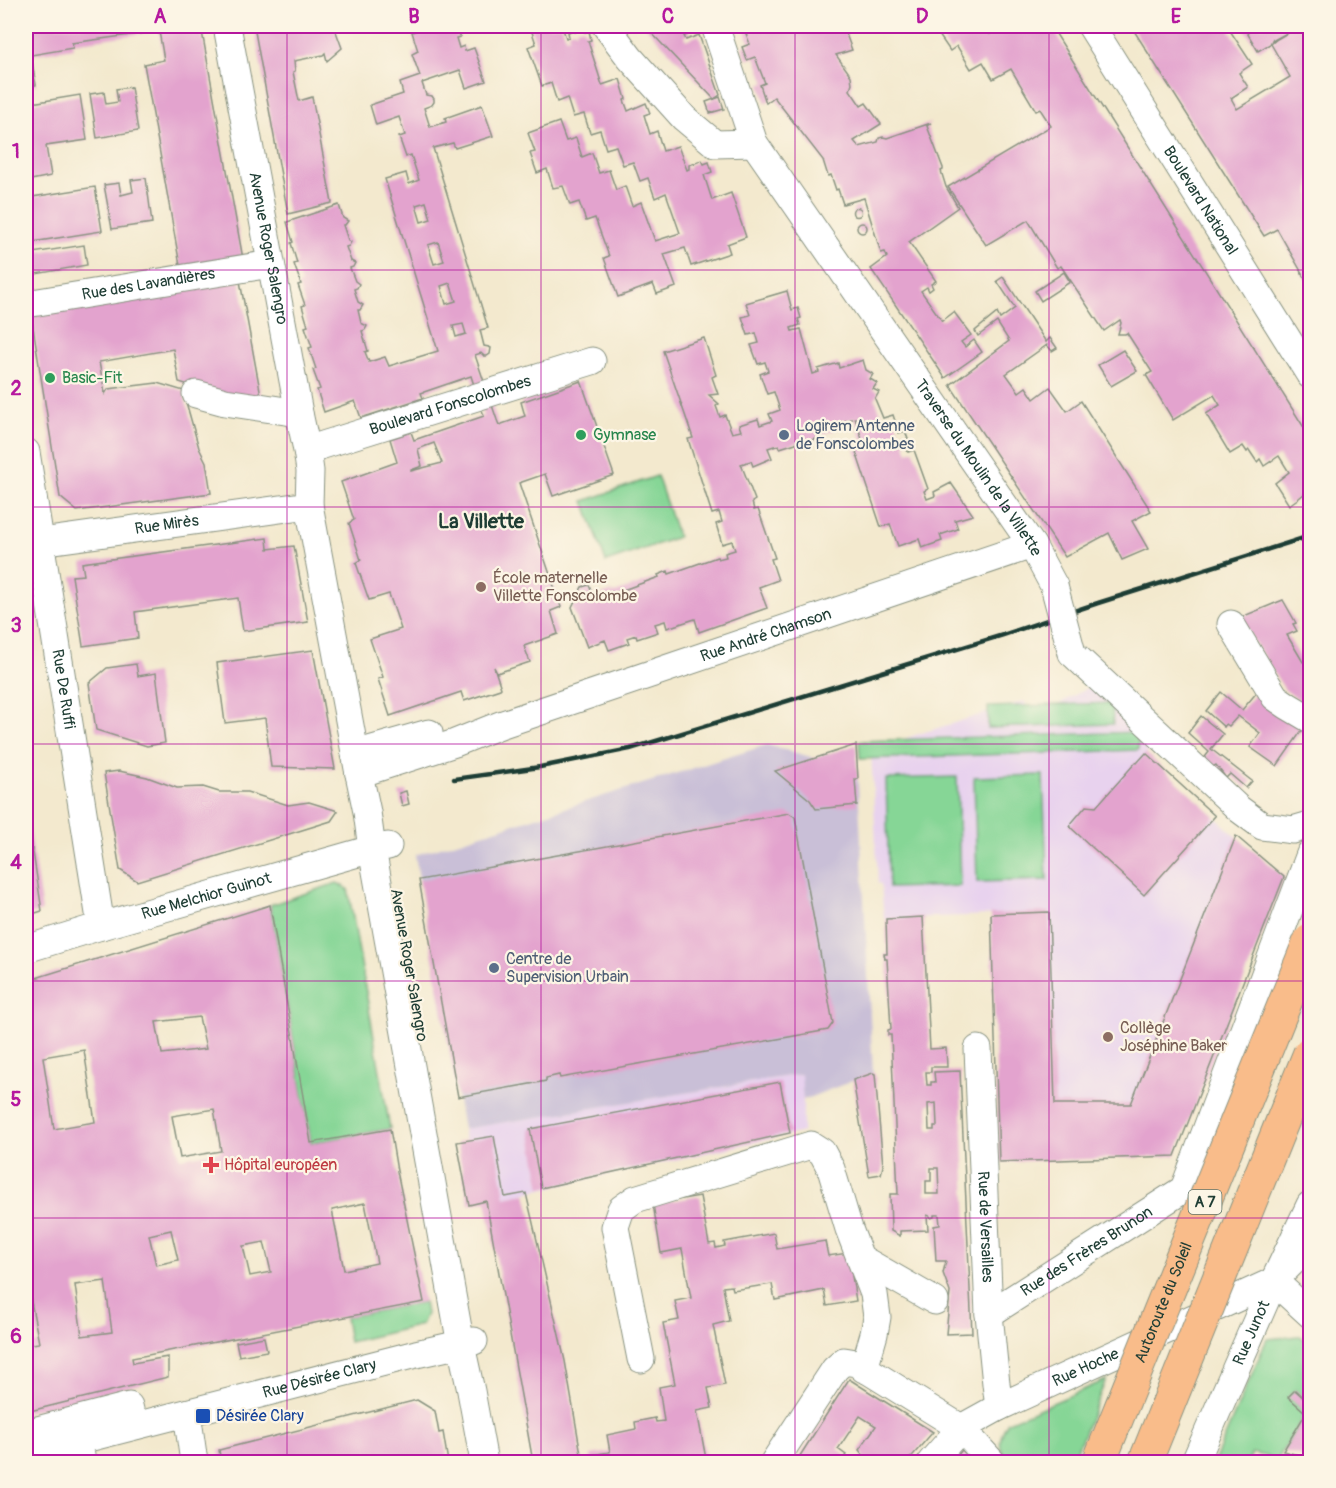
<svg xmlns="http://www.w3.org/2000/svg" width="1336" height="1488" font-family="Pangolin,sans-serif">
<rect width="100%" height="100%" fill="#fcf5e5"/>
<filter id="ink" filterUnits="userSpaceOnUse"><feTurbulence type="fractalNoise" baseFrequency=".0167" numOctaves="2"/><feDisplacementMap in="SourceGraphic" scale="12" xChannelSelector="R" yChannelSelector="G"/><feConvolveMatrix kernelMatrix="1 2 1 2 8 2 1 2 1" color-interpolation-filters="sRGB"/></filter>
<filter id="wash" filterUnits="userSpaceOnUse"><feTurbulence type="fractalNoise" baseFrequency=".008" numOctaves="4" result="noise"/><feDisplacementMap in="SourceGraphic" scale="24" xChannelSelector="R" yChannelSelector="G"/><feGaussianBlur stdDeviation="1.35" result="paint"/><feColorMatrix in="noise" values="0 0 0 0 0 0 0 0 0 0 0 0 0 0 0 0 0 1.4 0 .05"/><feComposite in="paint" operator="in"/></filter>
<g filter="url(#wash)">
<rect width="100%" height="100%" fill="#f3e9ce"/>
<g fill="#e8d2ee">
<polygon points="1096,683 1158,740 1146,754 1236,836 1284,877 1175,1156 999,1162 991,915 884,919 881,884 878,883 871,749 1024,701 1034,718"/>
<polygon points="802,1074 803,1100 803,1132 469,1205 457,1142 465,1141 463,1129"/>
</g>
<polygon fill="#c9bfd7" points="767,745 811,757 812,759 856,745 873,1073 803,1100 801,1074 463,1129 415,855"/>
<g fill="#86d696" stroke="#528a65" stroke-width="1.5">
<polygon points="657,476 678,537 606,562 584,501"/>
<polygon points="1112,703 1113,724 988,728 988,707"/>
<polygon points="1138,732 1138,750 860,759 859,741"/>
<polygon points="1043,775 1047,880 977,882 974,777"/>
<polygon points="957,777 960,886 889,888 886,779"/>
<polygon points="337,883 348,889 390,1129 311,1143 270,905"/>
<polygon points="424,1302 426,1314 421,1325 349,1342 345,1317"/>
<polygon points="1300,1336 1310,1344 1310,1404 1295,1390 1289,1397 1306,1413 1278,1459 1252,1453 1248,1462 1214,1462 1267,1339"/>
<path d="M1106 1380 1072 1462H1009C997 1448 998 1438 1008 1422Z"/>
</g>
<g id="blocks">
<g fill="#e3a3ce" fill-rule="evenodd">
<polygon points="26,26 201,26 243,259 181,271 144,64 164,60 159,31 72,43 73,48 31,55 36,85 26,87"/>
<polygon points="254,26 334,26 342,48 327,61 325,53 323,55 294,61 295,71 293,72 299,101 312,97 332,203 288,214"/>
<path d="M427 26H456L460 37 456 38 459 48 464 46 465 51 474 48 486 81 466 88 460 70 422 83 426 95 432 96 434 99V102L432 105 424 108 430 127 446 122 445 118 482 105 493 136 455 148 453 143 433 148 488 328 480 330 484 346 489 347 491 348 490 354 487 356H484L481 353 475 355 497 420 499 425 525 416 521 402 581 381 614 475 553 496 545 474 519 483 561 607 551 611 558 634 524 646 530 662 497 673 494 667 501 688 500 689 464 701 461 692 390 716 378 679 383 677 370 639 401 629 389 594 369 600 356 563 361 560 349 523 354 520 341 482 397 462 390 439 411 432 414 440 484 416 471 376 421 393 423 398 361 418 355 401 324 412 317 390 320 389 313 370 316 369 309 348 312 347 305 327 308 326 302 306 305 305 298 285 301 284 294 264 297 263 291 243 293 242 287 222 339 205 343 218 348 221 345 225H343L348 240 351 242 349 246 346 247 351 261 355 263 353 267 350 268 355 281 359 284 357 288 354 289 358 302 363 305 360 310H358L361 323 367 326 365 330 362 331 368 351 365 352 369 362 385 357 389 366 438 351 385 179 406 173 409 184 419 180 411 155 406 157 399 137 405 135 399 117 376 125 370 105 403 94 400 83 420 76 412 54 418 51 412 32ZM426 202 431 219 421 222 416 205ZM438 242 444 261 434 264 428 245ZM450 283 456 301 446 304 441 286ZM463 324 466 334 456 337 453 326ZM434 443 442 463 411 471V470L422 466 418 449Z"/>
<polygon points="530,26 562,26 566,38 569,37 568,32 574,30 575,32 577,31 576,29 583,27 585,32 589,31 591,40 588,41 602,85 620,79 626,99 624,100 628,111 646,103 650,113 644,115 650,134 657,131 663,151 678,146 687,170 689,169 689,165 698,162 698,161 702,160 704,164 709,162 712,172 704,175 712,200 731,193 746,237 727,244 730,253 691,266 685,248 664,254 676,287 657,294 653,284 618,297 604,258 609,256 595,218 586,221 579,202 570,205 563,186 553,188 547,169 537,173 530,153 535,152 528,133 559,122 566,141 576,138 582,157 592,153 599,173 609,170 616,190 625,186 632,206 641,202 655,241 680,233 666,193 655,198 648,178 640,181 633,162 623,165 616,146 606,149 600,130 590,133 584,114 573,117 567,98 557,102 551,83 542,86 528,47 536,44"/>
<polygon points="645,26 682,26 682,27 687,26 690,34 684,36 686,40 699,35 720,95 714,99"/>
<polygon points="743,26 843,26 852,50 836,55 851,76 852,84 850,90 861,106 866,103 881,124 854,141 859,147 878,142 879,138 883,137 887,138 931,123 927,126 943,168 943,170 941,171 946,187 958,207 909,242 936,281 931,284 933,288 929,291 927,287 921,291 942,321 954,312 971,335 961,342 965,347 974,340 982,352 945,378 871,269 887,257 885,252 881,253 864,198 843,204 838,189 836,190 831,175 828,176 823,160 774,97 766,103 760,85 765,83 755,57 747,60 742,47 750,44"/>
<polygon points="942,26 985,26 990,34 996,29 993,26 1051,26 1310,437 1310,489 1299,498 1289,505 1275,483 1289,472 1279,456 1264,466 1260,459 1257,462 1249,450 1247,452 1243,446 1230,454 1206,414 1220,405 1214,395 1173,420 1146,375 1152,372 1127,333 1125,334 1118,334 1121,323 1120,320 1104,331 1061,266 1057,268 1028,220 986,245 948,187 1051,126 1040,109 1036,111 1011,69 993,79 983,62 971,69 957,46 950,51 935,29"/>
<polygon points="1131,26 1227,26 1252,64 1239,73 1248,87 1231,98 1237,109 1290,77 1271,44 1277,39 1296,28 1272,41 1273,38 1270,44 1258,51 1243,26 1310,26 1310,287 1277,229 1264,236"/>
<polygon points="131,87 138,131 97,138 90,94 104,92 106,104 118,102 116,89"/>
<polygon points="80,95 87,140 46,146 51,176 26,181 26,104"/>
<polygon points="720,97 724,109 710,113 706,102"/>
<polygon points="146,178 152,223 112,229 104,185 119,183 121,195 133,192 131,180"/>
<polygon points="95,187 102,231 26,243 26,198"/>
<circle cx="857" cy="212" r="4.5"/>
<circle cx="862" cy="228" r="5"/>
<polygon points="84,245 87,265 36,274 32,253"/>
<polygon points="1064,272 1070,282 1041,301 1035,291"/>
<polygon points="1003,277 1046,342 1050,338 1057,348 1052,351 1047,345 1006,374 1019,392 1026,387 1034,399 1050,387 1067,411 1081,401 1151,511 1132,521 1148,549 1122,560 1109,533 1065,557 950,385 1009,341 997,322 978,336 975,331 997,313 1000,319 1015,308 997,281"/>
<polygon points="240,281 262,401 229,397 179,382 173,349 99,362 105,394 108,389 157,383 184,391 186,402 199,448 206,462 211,493 77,511 60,497 31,314"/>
<polygon points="787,291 792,310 798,308 801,318 798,319 800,325 791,328 792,331 801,329 813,374 819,372 818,369 835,364 838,363 839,368 863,360 866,370 873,374 870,379 877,383 873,389 879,392 875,399 883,418 893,415 899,433 905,431 909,442 904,443 908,452 914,450 928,489 924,491 927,499 935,496 934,492 951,483 973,515 955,520 958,529 940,535 942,541 922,548 919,539 898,546 890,524 881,527 855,449 864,445 855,418 836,424 838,429 819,435 819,438 800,444 799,442 780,448 779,445 774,447 774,446 768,448 772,458 753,466 751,461 741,464 755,500 752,502 754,510 758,509 775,558 771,559 778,580 759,587 767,608 699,632 695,619 667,628 665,621 655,624 658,632 637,639 636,635 627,638 629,643 609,650 605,640 587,647 572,607 582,587 589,585 595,600 602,598 601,595 611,592 612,594 659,577 658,575 668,571 669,574 717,557 718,559 726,557 725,553 735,550 732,541 722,544 716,524 722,522 719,512 712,514 688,439 693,438 663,351 704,338 716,375 712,377 718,394 709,395 719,404 716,406 720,417 725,415 732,433 741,431 739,425 758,419 760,425 772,421 769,414 780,410 774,392 767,394 760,374 768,371 765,362 758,364 751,345 759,343 756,333 748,335 742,317 750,315 746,303"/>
<polygon points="1123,350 1137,371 1111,386 1098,365"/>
<polygon points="267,538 268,549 294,546 308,622 243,631 238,598 135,612 138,638 83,646 72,576 84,575 82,563"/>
<polygon points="1283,600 1296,623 1293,624 1297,631 1287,635 1303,662 1310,659 1310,698 1302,702 1285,690 1239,618"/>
<polygon points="313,650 335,769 271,767 265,718 225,723 217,663"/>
<polygon points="136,664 138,676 156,673 165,743 147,746 96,730 89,683 107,668"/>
<polygon points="1258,691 1305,726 1277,766 1250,747 1260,733 1238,716 1229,726 1226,724 1224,727 1206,711 1221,692 1242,710"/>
<polygon points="1201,716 1223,734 1211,749 1252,781 1246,788 1230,774 1226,778 1216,765 1208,770 1202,761 1209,752 1188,733"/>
<polygon points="856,745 858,779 855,779 857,805 816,809 810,800 775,771"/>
<polygon points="1146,753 1215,816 1144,895 1069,826 1086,806 1096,807 1136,762 1137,763"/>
<polygon points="119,771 147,777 177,788 203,787 219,792 247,792 288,805 309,802 338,811 331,821 137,881 120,870 104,773"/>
<polygon points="406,791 409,804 402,806 399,793"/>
<polygon points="26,813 27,813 42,911 26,916"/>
<polygon points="789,813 795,817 833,1023 828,1030 560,1078 559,1075 546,1078 546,1081 458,1097 419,880"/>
<polygon points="1236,836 1284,877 1175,1156 999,1162 991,914 1049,912 1055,1104 1131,1104"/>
<path d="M270 905 311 1143 390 1129 397 1171 424 1302 132 1358 133 1363 168 1357V1377L26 1412V1345L39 1343 29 1291 26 1292V981ZM199 1017 206 1049 162 1054 156 1022ZM84 1050 95 1122 54 1129 43 1057ZM214 1109 221 1151 180 1158 172 1116ZM365 1203 377 1263 344 1270 332 1210ZM171 1230 178 1260 156 1265 149 1235ZM264 1242 271 1272 250 1276 243 1246ZM105 1281 112 1332 82 1336 75 1285Z"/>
<path d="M923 917 930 1049 946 1048 947 1067H931V1072H926L927 1085H931V1082H935L934 1072 960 1071 972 1333 946 1334 950 1292 943 1273 946 1261H936L934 1226 940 1225 939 1215H934V1217L931 1218 930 1216 927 1215 928 1230 900 1231V1236L891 1231 890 1194H898L891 1035H888V1030L891 1029 887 959H885L884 954H887L886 919ZM936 1103 937 1126H934V1130H929L928 1104ZM931 1168H938L939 1194H926V1181H931Z"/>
<polygon points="873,1073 875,1074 883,1166 881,1174 869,1176 853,1080"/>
<polygon points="780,1082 790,1133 541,1188 530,1129"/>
<polygon points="494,1136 505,1197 526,1193 565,1361 582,1460 591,1459 591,1455 610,1452 607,1435 636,1429 635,1422 655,1418 656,1422 664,1421 659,1387 675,1384 663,1323 679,1320 675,1301 691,1298 682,1249 661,1253 653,1204 700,1196 709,1244 715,1243 716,1248 725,1246 724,1242 774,1233 777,1249 825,1241 828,1256 848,1253 855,1276 852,1276 856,1301 827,1306 824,1290 775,1300 772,1284 733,1290 732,1286 723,1287 729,1321 713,1325 725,1385 708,1388 712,1408 697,1411 706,1459 688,1462 672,1462 672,1461 663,1462 533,1462 486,1201 469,1205 457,1142"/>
<polygon points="264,1337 267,1351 239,1356 236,1342"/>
<polygon points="849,1379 933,1432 907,1462 859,1462 864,1456 859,1450 876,1426 860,1416 838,1449 846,1455 841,1462 796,1462"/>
<polygon points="1295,1390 1310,1404 1310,1411 1308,1414 1310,1417 1310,1462 1298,1455 1283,1451 1306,1413 1288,1397"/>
<polygon points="417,1400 435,1411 439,1433 443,1432 448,1462 404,1462 403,1460 382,1462 221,1462 219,1450"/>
<polygon points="962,1450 973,1462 952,1462"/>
</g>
</g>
</g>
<g filter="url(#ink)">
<use href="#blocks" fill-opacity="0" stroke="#899381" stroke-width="1.5"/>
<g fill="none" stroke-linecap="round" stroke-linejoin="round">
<defs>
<g id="minor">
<path id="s1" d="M227 26 299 413 307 450 310 471 309 505 359 774 367 812 372 849 461 1345 471 1391 484 1462"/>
<polyline points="606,26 630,58 684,118 715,144 754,143"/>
<path id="s2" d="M715 26 754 143 1032 545 1054 586"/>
<path id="s3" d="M1091 26 1310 375"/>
<path id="s4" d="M26 304 271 264"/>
<polyline points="196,394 225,402 299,413"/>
<path id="s5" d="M307 450 592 361"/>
<path id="s6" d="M26 452 101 926"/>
<path id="s7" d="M26 544 309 505"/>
<polyline points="1231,624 1275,697 1288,706 1310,719"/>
<polyline points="1072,653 1239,809 1262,826 1293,830 1310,825"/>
<polyline points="355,754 429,733"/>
<path id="s8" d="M359 774 455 743 500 725 1032 545"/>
<path id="s9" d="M26 949 101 926 372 849 388 846"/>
<path id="s10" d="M978 1049 989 1314 996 1384 999 1407"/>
<polyline points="860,1258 935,1301"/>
<polyline points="1274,1281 1310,1314"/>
<path id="s11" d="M989 1314 1184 1189 1310 854"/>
<polyline points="641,1359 615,1227 621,1209 635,1199 811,1145 822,1152 831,1169 849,1229 874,1294 877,1317 874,1334 864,1369"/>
<polyline points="187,1413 194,1462"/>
<polyline points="26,1433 129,1406 134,1426"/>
<path id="s12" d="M26 1454 416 1354 474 1341"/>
<polyline points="75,1462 82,1461 78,1440"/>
<polyline points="774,1462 835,1369 844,1361 856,1363 961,1428 992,1462"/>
<path id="s13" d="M931 1462 961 1428 999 1407 1274 1281C1283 1272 1299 1253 1310 1250"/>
<path id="s14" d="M1195 1462 1274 1281 1310 1205"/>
</g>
</defs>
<use href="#minor" stroke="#899381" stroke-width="29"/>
<use href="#minor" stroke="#fff" stroke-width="27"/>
<polyline stroke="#1f3d34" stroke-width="4.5" points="454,779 540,767 630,749 1003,635 1098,603 1310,536"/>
<defs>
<polyline id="minor-bridge" points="1054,586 1072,653"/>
<g id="highway-bridge">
<path id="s15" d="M1099 1462 1310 941"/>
<polyline points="1145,1462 1310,1053"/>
</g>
</defs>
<use href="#minor-bridge" stroke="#899381" stroke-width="29" stroke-linecap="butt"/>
<use href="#highway-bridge" stroke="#899381" stroke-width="35" stroke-linecap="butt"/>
<use href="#minor-bridge" stroke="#fff" stroke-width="27"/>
<use href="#highway-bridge" stroke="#f9bc8a" stroke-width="33"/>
</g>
</g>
<path fill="none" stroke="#b5179e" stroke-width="1.5" stroke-opacity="0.55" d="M287 26V1462M541 26V1462M795 26V1462M1049 26V1462M26 270H1310M26 507H1310M26 744H1310M26 981H1310M26 1218H1310"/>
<g fill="#2e9e5b" stroke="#fcf5e5" stroke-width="2">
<circle cx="50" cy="378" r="6"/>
<circle cx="581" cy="435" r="6"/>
</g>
<g fill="#5c6f8a" stroke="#fcf5e5" stroke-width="2">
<circle cx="784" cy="435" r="6"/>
<circle cx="494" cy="968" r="6"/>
</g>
<g fill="#8d6e63" stroke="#fcf5e5" stroke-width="2">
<circle cx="481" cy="587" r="6"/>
<circle cx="1108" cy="1037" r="6"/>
</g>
<path fill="#e0444e" stroke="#fcf5e5" stroke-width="2" d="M208 1156h6v6h6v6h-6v6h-6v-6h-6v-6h6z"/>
<rect fill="#1a4fb4" stroke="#fcf5e5" stroke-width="2" x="195" y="1408" width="16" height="16" rx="3"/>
<g text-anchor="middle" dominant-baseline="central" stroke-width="4.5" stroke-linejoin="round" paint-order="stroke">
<rect fill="#fcf5e5" stroke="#617469" stroke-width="1.5" x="1188.5" y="1190" width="33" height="24" rx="4.5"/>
<g font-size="15" font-weight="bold" fill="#1f3d34">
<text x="1205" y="1202">A 7</text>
</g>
<g font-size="16" fill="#1f3d34" stroke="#fcf5e5">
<text stroke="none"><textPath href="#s3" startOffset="206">Boulevard National</textPath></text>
<text stroke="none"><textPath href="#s1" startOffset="226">Avenue Roger Salengro</textPath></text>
<text stroke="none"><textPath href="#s4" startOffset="124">Rue des Lavandières</textPath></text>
<text stroke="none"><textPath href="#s5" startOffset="150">Boulevard Fonscolombes</textPath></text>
<text stroke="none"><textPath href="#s2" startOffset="518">Traverse du Moulin de la Villette</textPath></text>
<text stroke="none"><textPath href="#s7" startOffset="142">Rue Mirès</textPath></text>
<text stroke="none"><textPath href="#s8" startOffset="430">Rue André Chamson</textPath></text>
<text stroke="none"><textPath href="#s6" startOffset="240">Rue De Ruffi</textPath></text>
<text stroke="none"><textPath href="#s9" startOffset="188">Rue Melchior Guinot</textPath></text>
<text transform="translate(409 965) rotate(80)">Avenue Roger Salengro</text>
<text stroke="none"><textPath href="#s10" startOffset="178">Rue de Versailles</textPath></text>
<text stroke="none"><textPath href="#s11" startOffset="116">Rue des Frères Brunon</textPath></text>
<text stroke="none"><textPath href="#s15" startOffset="172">Autoroute du Soleil</textPath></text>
<text stroke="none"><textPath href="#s14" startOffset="141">Rue Junot</textPath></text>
<text stroke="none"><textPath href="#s13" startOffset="184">Rue Hoche</textPath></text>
<text stroke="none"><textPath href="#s12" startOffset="303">Rue Désirée Clary</textPath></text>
</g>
<g font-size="16" fill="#27864d" stroke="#fcf5e5" text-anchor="start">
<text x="62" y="378">Basic-Fit</text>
<text x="593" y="435">Gymnase</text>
</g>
<g font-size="16" fill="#4e5e75" stroke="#fcf5e5" text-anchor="start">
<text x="796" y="426">Logirem Antenne<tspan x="796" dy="18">de Fonscolombes</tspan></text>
<text x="506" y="959">Centre de<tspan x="506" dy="18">Supervision Urbain</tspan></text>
</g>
<g font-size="16" fill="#785e54" stroke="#fcf5e5" text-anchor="start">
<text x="493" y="578">École maternelle<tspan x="493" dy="18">Villette Fonscolombe</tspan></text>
<text x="1120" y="1028">Collège<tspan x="1120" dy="18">Joséphine Baker</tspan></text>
</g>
<g font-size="16" fill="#be3a42" stroke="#fcf5e5" text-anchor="start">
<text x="224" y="1165">Hôpital européen</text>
</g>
<g font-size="16" fill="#164399" stroke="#fcf5e5" text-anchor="start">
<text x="216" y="1416">Désirée Clary</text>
</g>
<g font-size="20" font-weight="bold" fill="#1f3d34" stroke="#fcf5e5">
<text x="481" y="521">La Villette</text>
</g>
</g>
<rect width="1336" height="1488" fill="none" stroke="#fcf5e5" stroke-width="66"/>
<rect x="33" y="33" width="1270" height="1422" fill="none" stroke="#b5179e" stroke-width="2"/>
<g font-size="20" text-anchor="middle" font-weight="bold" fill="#b5179e">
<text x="160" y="23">A</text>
<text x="414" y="23">B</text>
<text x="668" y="23">C</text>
<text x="922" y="23">D</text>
<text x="1176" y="23">E</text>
<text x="16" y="158">1</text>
<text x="16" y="395">2</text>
<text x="16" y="632">3</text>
<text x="16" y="869">4</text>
<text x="16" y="1106">5</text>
<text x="16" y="1343">6</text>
</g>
</svg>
